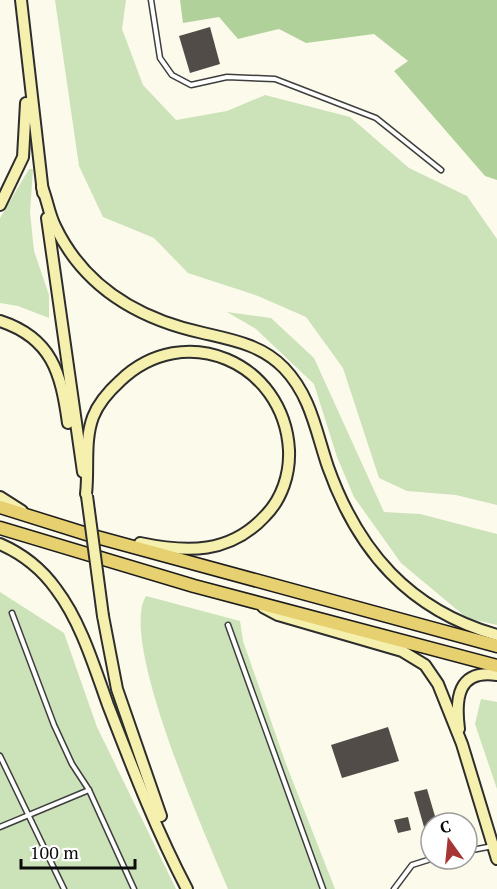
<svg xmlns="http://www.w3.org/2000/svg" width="497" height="889" font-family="'PT Serif',serif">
<rect width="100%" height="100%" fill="#fcfaeb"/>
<g fill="#cce2b9">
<polygon points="55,0 126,0 122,29 143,85 176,120 227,111 265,95 350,117 409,168 467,196 497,239 497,505 456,495 407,491 379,478 343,368 306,317 258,296 188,273 154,238 103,217 79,166"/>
<polygon points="29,169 33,169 30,212 34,251 49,295 49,318 18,306 0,303 0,218"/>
<polygon points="227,312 271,318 314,358 384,512 420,514 497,534 497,625 467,618 401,563 354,497 337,457 314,384 256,329"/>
<polygon points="0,592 64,633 97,727 176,889 0,889"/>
<path d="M146 596 240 621 243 641 286 764 335 889H228C207 838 118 641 146 596Z"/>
<polygon points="481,699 497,702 497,789 475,724"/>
</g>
<polygon fill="#b0d19a" points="180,0 497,0 497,180 485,176 394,71 408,61 374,34 306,43 279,29 238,39 219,17 183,23"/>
<g fill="#524c48">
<polygon points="210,27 220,64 190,73 179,36"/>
<polygon points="388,727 399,761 342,778 331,745"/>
<polygon points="427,789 437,823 424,827 414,792"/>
<polygon points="408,817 411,830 398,833 394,820"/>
</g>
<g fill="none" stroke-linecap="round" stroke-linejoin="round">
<defs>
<g id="lane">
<polyline points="151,0 160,58 172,75 191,85 227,77 275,79 376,118 441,170"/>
<polyline points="12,613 54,725 72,764 89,790 134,889"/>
<polyline points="228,625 323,889"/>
<polyline points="0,756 64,889"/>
<polyline points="0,827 89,790"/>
<polyline points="467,851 493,846"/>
<polyline points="394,889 412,865 431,859"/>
</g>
<g id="secondary">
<polyline points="21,0 43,193"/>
<path d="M42 187C47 199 49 214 55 226 84 287 139 319 203 333 233 340 262 345 284 368 311 396 316 432 328 467 358 551 409 610 497 635"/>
<polyline points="0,205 23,157 26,103"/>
<polyline points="47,218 83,472"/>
<path d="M0 321C52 338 61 373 68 423"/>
<path d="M86 494C89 469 84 441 93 417 98 404 109 391 120 381 184 319 284 362 289 450 290 474 282 499 265 516 230 554 187 553 140 543"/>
<polyline points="0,497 22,511"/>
<path d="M0 544C23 554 41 568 56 589 81 622 94 666 108 705 132 767 156 830 187 889"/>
<polyline points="263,607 278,615 402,651 425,665 438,684 462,744 497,859"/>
<polyline points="103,616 117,689 161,816"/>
<path d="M459 729C455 698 458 669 497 675"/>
</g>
<g id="primary">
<polyline points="0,507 93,536 497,646"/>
<polyline points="0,528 194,586 497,666"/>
</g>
</defs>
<use href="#lane" stroke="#3e3e3e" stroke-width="7"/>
<use href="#secondary" stroke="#2d2d2d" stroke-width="14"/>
<use href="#primary" stroke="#1c1c1c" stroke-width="15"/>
<use href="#lane" stroke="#fff" stroke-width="4"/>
<use href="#secondary" stroke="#f5f0ae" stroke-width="10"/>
<use href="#primary" stroke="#e7d070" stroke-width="12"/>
<defs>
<polyline id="secondary-bridge" points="87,496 103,616"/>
</defs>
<use href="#secondary-bridge" stroke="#2d2d2d" stroke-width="14" stroke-linecap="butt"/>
<use href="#secondary-bridge" stroke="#f5f0ae" stroke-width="10"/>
</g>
<g transform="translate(449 841) rotate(345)"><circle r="28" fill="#ffffff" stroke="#9d9d9d" stroke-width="1.5"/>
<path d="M0-4.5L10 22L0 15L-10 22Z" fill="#a83535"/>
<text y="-9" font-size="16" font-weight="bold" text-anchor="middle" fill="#0b0b0b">С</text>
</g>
<path d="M21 859v9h114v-9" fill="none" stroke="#0b0b0b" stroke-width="3"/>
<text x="30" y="859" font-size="18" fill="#0b0b0b" stroke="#ffffff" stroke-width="4.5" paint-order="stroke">100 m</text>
</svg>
